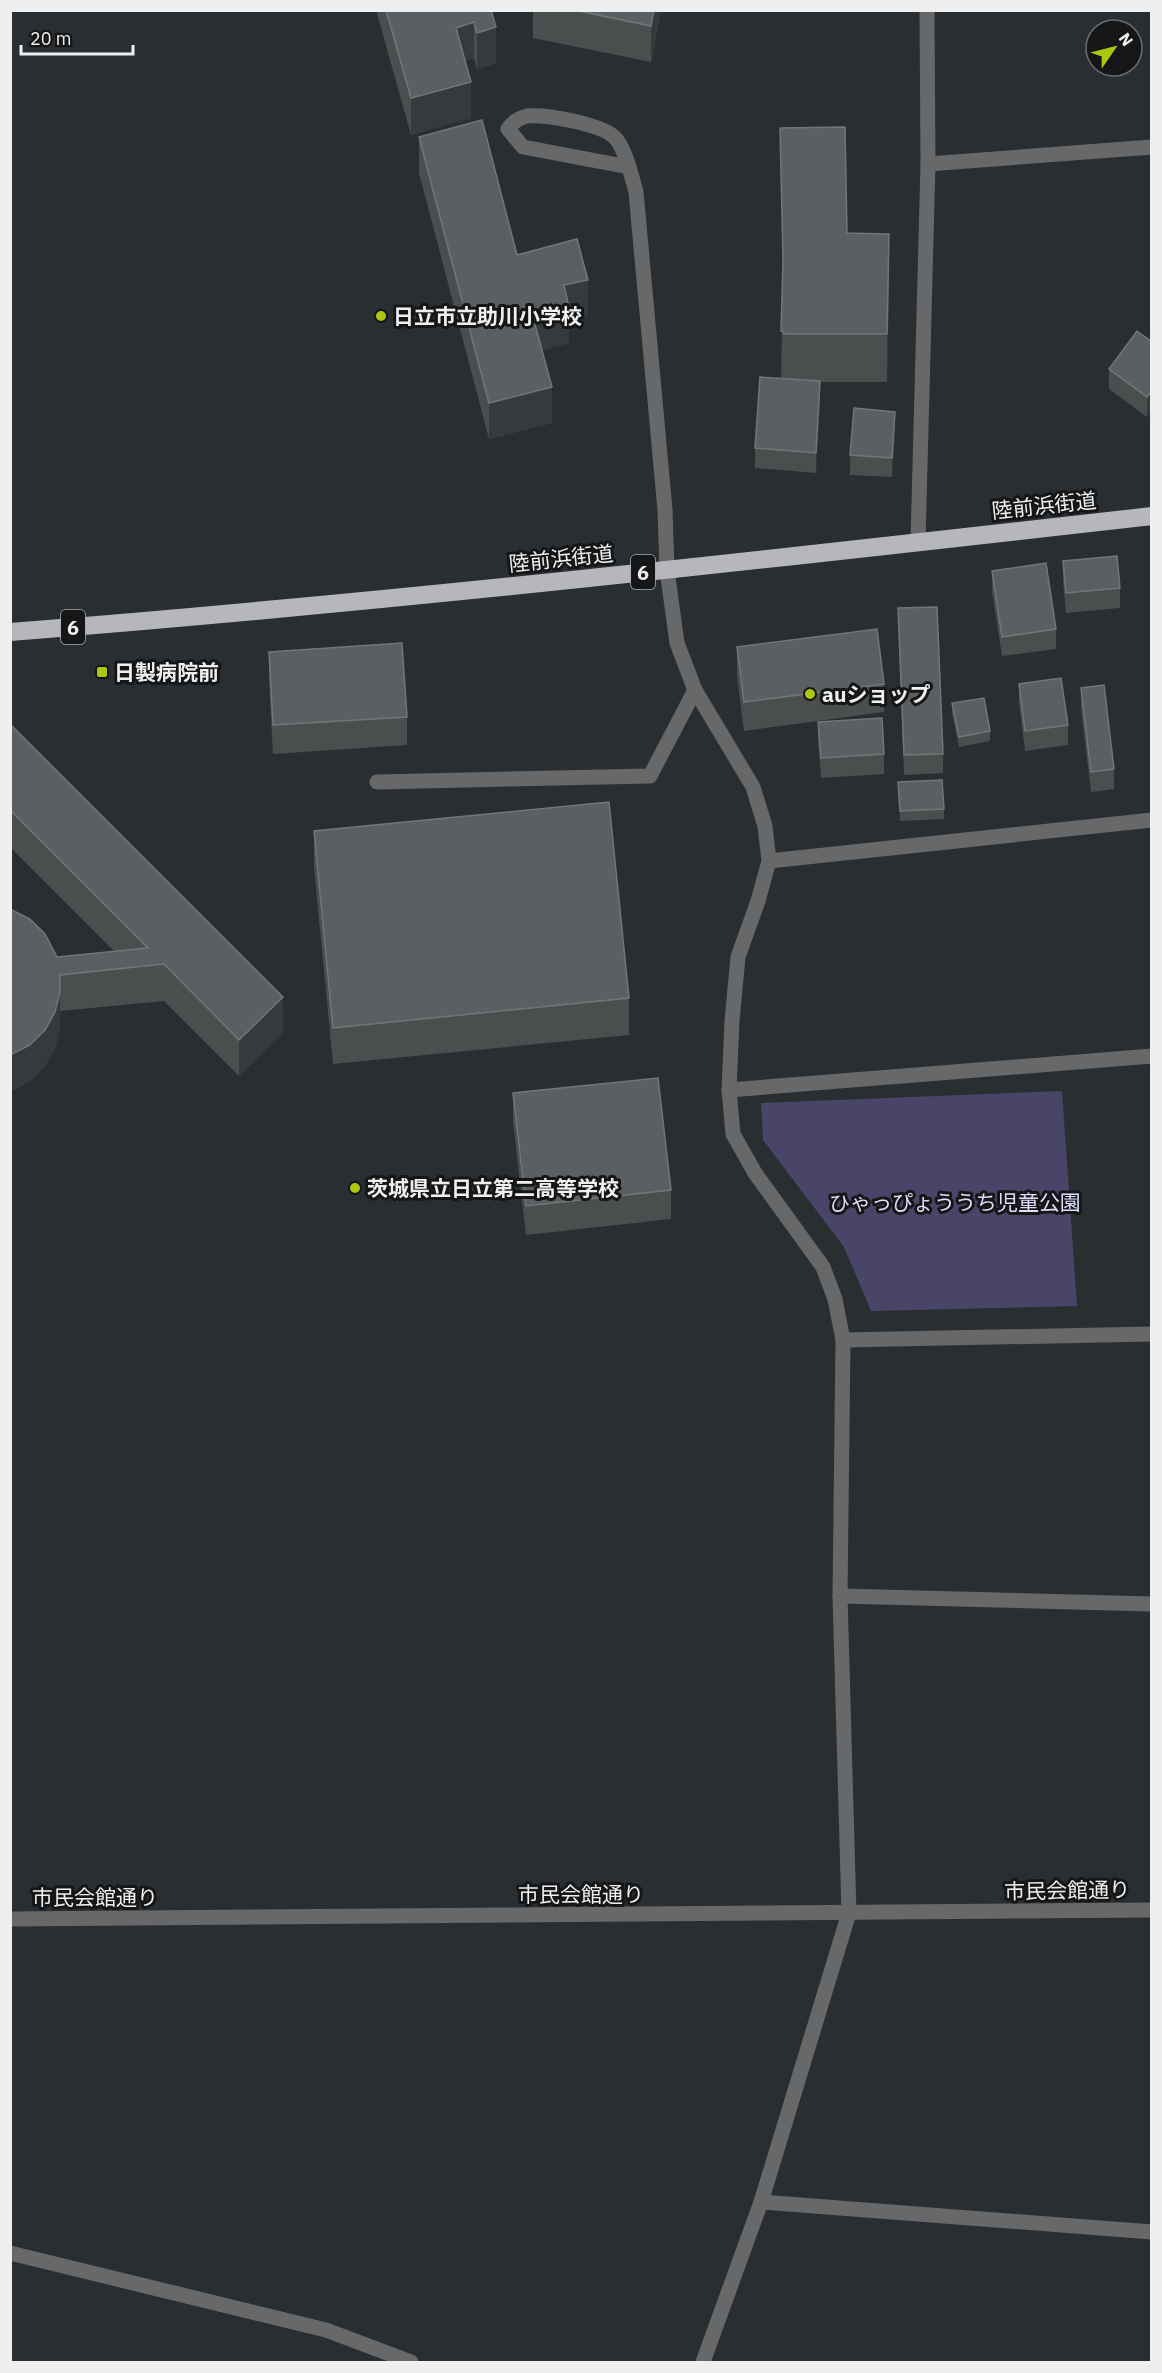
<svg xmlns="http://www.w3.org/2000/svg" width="1162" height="2373" font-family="'IBM Plex Sans','Noto Sans JP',sans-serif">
<rect width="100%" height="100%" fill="#2b2e31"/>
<polygon fill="#494568" points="1062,1091 1077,1306 871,1311 844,1247 763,1140 761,1103"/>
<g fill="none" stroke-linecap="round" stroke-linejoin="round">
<g stroke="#676869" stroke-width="15">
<polyline points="928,164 1152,147"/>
<path d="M629 167 523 147 508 129C512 123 519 118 527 116 546 114 599 124 613 136 625 145 632 178 636 192L665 510 667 570 677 643 695 690 753 787 765 826 769 861 758 901 738 957 732 1021 729 1090 733 1134 755 1173 823 1267 835 1299 843 1340 840 1596 849 1913 761 2202 703 2362"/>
<polyline points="918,542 928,164 927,10"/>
<polyline points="377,782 650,776 695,690"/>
<polyline points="769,861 1152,820"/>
<polyline points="729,1090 1152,1056"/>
<polyline points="843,1340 1152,1334"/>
<polyline points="840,1596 1152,1604"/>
<polyline points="10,1919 1152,1910"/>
<polyline points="761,2202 1152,2232"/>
<polyline points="10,2253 326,2330 411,2362"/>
</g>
<path stroke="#b5b7bb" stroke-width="18" d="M10 632C392 602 772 559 1152 516"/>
</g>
<g fill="#4a4e4f">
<polygon points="376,10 491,10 496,63 477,69 474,58 465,61 471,118 411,135"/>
<polygon points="533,10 661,10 651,62 533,38"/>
<polygon points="780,128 847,233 889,282 887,382 820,382 820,401 816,473 755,468 755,448 781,379 783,280"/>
<polygon points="419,137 517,255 588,316 569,320 569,343 542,350 552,423 489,439 419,173"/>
<polygon points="1152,342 1152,411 1147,417 1109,389 1109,369"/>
<polygon points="895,431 892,477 850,475 850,455"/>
<polygon points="1063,561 1120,588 1120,608 1066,613 1063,581"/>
<polygon points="992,571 1056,629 1056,649 1002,656 992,591"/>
<polygon points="898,608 943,754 943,773 904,775"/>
<polygon points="737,647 884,684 884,712 744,731 737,676"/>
<polygon points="269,652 407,717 407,745 273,754 269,680"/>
<polygon points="1019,684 1068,725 1068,745 1025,751 1019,703"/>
<polygon points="1081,688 1114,769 1114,789 1091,792 1081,708"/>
<polygon points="952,703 990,731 990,741 959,747 952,713"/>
<polygon points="818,722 884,754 884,774 821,778 818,742"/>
<polygon points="10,724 283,1033 239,1076 164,1001 60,1011 60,1028 55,1048 45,1066 30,1081 10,1092 10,909 57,957 115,952 10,847"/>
<polygon points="898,782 944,809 944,819 900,821"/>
<polygon points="314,831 629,998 629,1035 333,1064 314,867"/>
<polygon points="513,1093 671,1190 671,1219 526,1235 513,1121"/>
</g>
<g fill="#363a3c">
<polygon points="654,10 661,10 651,62 651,26"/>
<polygon points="474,22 474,58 456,64 456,28"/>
<polygon points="496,27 496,63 477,69 477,33"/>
<polygon points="471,82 471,118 411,135 411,98"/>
<polygon points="889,234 889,282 887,382 887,334"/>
<polygon points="588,280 588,316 569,320 569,343 533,353 533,317 564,285"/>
<polygon points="820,381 820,401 816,473 816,453"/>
<polygon points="552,387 552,423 489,439 489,403"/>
<polygon points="1152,391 1152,411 1147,417 1147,397"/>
<polygon points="895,412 895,431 892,477 892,458"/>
<polygon points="60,975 60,1028 55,1048 45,1066 30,1081 10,1092 10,1055"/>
<polygon points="283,997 283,1033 239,1076 239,1040"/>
</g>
<g fill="#5c5f61" stroke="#727677" stroke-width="1.5">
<polygon points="386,10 491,10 496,27 477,33 474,22 456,28 471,82 411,98"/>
<polygon points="574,10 654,10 651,26"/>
<polygon points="482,120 517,255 577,239 588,280 564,285 569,307 533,317 552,387 489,403 419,137"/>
<polygon points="845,127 847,233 889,234 887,334 784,334 784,332 781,331 783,260 780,128"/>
<polygon points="1137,331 1152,342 1152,391 1147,397 1109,369"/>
<polygon points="760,377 820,381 816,453 755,448"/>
<polygon points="854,408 895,412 892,458 850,455"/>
<polygon points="1117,556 1120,588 1066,593 1063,561"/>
<polygon points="1046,563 1056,629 1002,637 992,571"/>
<polygon points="937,607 943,754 904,755 898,608"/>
<polygon points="877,629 884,684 744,702 737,647"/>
<polygon points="402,643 407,717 273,725 269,652"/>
<polygon points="1061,678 1068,725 1025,731 1019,684"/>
<polygon points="1104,685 1114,769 1091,772 1081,688"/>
<polygon points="984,698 990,731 959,737 952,703"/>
<polygon points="882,718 884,754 821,758 818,722"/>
<polygon points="10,724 283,997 239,1040 164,964 60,975 60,992 55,1012 45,1030 30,1045 10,1055 10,909 30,919 45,934 57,957 148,948 10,810"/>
<polygon points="942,780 944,809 900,811 898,782"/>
<polygon points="609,802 629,998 333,1028 314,831"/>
<polygon points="658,1078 671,1190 526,1206 513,1093"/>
</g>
<g fill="#adc60f" stroke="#151617" stroke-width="2">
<circle cx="381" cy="316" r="6"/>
<rect x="96" y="666" width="12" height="12" rx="3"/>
<circle cx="810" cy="694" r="6"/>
<circle cx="355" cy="1188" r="6"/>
</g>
<g text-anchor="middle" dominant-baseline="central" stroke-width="6" stroke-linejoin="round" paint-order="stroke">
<g fill="#151617" stroke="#acaeb0" stroke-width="1.5">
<rect x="631" y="555" width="24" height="34" rx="4.5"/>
<rect x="61" y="610" width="24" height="34" rx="4.5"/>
</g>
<g font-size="20" font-weight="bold" fill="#edeff1">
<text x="643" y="572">6</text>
<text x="73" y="627">6</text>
</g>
<g font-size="21" font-weight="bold" fill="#edeff1" stroke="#151617" text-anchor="start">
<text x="393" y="316">日立市立助川小学校</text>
<text x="114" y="672">日製病院前</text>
<text x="822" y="694">auショップ</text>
<text x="367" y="1188">茨城県立日立第二高等学校</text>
</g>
<g font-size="21" fill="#edeff1" stroke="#151617">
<text transform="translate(1044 505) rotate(-6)">陸前浜街道</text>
<text transform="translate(561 558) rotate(-6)">陸前浜街道</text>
<text transform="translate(1067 1890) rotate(-1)">市民会館通り</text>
<text x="581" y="1894">市民会館通り</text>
<text x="95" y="1897">市民会館通り</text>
</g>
<g font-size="21" fill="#dfddf9" stroke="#151617">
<text x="955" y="1202">ひゃっぴょううち児童公園</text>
</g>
</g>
<rect width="1162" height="2373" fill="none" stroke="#edeff1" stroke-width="24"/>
<g transform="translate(1114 48) rotate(55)"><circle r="28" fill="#151617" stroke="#6b6d6e" stroke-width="1.5"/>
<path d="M0-4.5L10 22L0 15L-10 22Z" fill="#adc60f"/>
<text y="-9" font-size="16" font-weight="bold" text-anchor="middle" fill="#edeff1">N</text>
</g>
<path d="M21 45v9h112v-9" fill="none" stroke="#edeff1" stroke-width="3"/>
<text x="30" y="45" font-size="18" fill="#edeff1" stroke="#151617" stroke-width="4.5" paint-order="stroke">20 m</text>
</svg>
